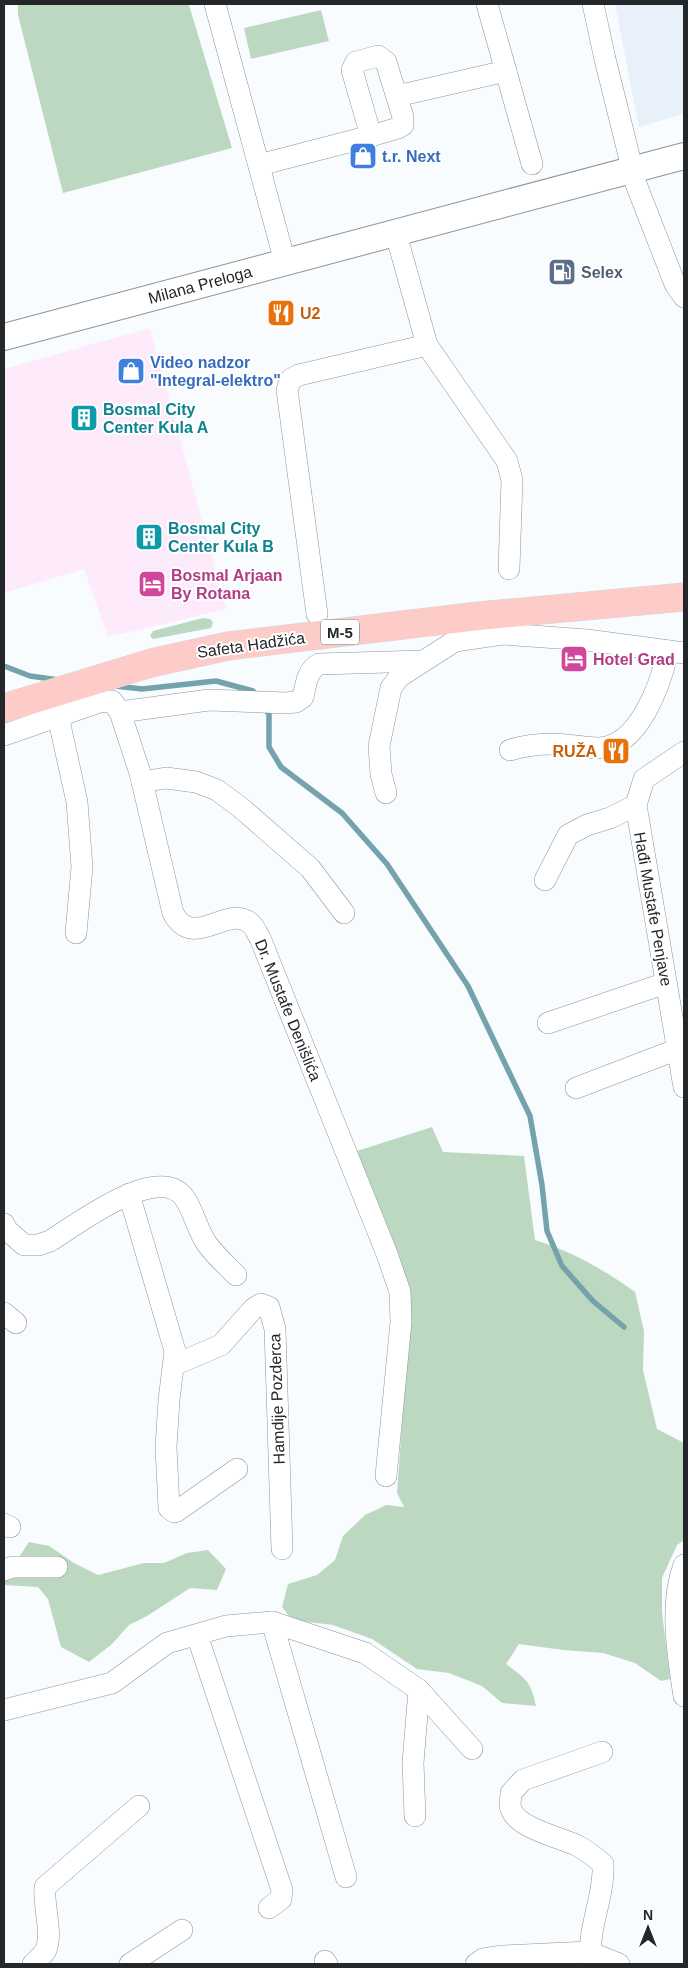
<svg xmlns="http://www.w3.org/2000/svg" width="688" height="1968" font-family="Arial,sans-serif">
<rect width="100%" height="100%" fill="#f8fcff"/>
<polygon fill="#fdebfc" points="150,328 226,609 108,637 84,569 4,593 4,369"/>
<polygon fill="#e8f1f9" points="615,4 684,4 684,114 639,127"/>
<g fill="#bdd8c1">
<polygon points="18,4 189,5 232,148 63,193 18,15"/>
<polygon points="321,10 329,41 251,59 244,28"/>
<polygon points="203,618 210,619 213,622 211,628 153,639 150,636 153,631"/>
<path d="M432 1127 443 1152 524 1156 535 1240C573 1252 603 1269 635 1292L644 1331 643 1370 657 1429 684 1443V1540L677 1545 662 1578V1612L670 1679 661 1681 635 1663 603 1653 563 1650 519 1644 506 1664C526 1679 531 1681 536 1706L502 1703 482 1686 449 1673 417 1669 372 1639 333 1625 292 1620 282 1607 288 1584 317 1575 335 1560 343 1536 365 1515 386 1505 404 1507 397 1493 411 1299 357 1151Z"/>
<polygon points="29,1542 49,1546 74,1563 98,1575 144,1563 164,1563 187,1553 208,1550 226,1569 217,1590 190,1588 147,1616 129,1625 112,1644 89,1662 61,1647 48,1599 38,1587 4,1585 4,1571 19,1557"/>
</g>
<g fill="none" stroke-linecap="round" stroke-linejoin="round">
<g stroke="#74a3ab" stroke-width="5.5">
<polyline points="4,666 30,676 59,680"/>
<polyline points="115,686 142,689 216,681 253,691 256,696"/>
<polyline points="264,708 269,714 269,747 281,767 342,813 387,864 468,986 530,1116 542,1185 547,1231 562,1266 593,1301 624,1327"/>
</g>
<defs>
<g id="minor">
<polyline points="215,4 285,262"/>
<polyline points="487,4 532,164"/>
<polyline points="593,4 605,59 636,184 675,284 684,297"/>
<polyline points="397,96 506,71"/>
<polyline points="259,165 371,136 398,128 403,125 403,117 386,62 378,56 356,62 352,70 371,136"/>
<polyline points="396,234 427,345 507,461 512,480 509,569"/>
<polyline points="317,614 287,390 291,379 299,375 427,345"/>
<path d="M120 712 209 700 286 703 296 702 303 697C306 685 307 670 319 664L422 661"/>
<polyline points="58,716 77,802 82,867 76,933"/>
<path d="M4 735 99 702 112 701 120 712 140 773 173 913C194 952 229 902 251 924 255 927 257 934 260 938L387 1254 400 1292 401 1322 386 1476"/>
<path d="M510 750C523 746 537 744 552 744 567 744 583 748 598 748 639 748 661 683 668 651"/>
<polyline points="684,752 644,779 636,805 684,1087"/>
<polyline points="142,782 166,778 196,782 217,790 240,807 310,868 344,913"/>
<polyline points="386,793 381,774 379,746 391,688 399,677 455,641 503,634 587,640 684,653"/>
<polyline points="545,880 568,835 587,825 610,818 636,805"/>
<polyline points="548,1023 666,983"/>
<polyline points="576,1088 678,1049"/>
<polyline points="129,1194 175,1351 169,1400 166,1447 169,1508 174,1512 177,1511 237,1469"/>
<path d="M4 1224 7 1230 24 1245H38L50 1241C76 1225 155 1164 183 1196 193 1208 197 1230 207 1244 215 1255 226 1265 236 1275"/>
<polyline points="4,1313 16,1323"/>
<polyline points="174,1365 221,1345 254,1308 261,1304 269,1307 275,1329 282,1549"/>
<polyline points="4,1524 10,1527"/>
<path d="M684 1565C669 1604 678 1656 684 1696"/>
<polyline points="4,1570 13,1567 57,1567"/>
<polyline points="272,1622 346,1877"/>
<polyline points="197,1635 282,1890 281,1899 269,1908"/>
<polyline points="4,1710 112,1683 167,1643 226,1626 272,1622 365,1653 419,1690 472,1749"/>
<polyline points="415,1816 413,1763 419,1690"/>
<polyline points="325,1961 327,1964"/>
<path d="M33 1964C37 1960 43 1955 46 1950 53 1933 43 1906 45 1887L139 1806"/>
<polyline points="130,1964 182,1930"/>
<polyline points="476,1964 483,1959 503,1956 589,1952 619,1964"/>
<path d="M592 1964C585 1933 605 1897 603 1864 595 1857 587 1851 578 1846 560 1837 518 1829 511 1809 509 1804 511 1798 511 1793L523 1780 602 1752"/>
</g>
<polyline id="tertiary" points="4,337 684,156"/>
<polyline id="primary" points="4,708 151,663 228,646 478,616 684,597"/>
</defs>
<use href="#minor" stroke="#8b949b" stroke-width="22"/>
<use href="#tertiary" stroke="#8b949b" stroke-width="28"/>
<use href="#primary" stroke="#d8d8d9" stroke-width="29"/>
<use href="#minor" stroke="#fff" stroke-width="21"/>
<use href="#tertiary" stroke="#fff" stroke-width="26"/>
<use href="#primary" stroke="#fdcbc8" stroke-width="28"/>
</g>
<defs>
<symbol id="shop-square" viewBox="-11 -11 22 22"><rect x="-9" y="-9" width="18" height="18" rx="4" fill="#3f7fe0" stroke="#fff"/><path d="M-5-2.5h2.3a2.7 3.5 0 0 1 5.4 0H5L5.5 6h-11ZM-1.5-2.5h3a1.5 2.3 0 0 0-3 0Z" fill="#fff"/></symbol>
<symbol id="fuel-square" viewBox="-11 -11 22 22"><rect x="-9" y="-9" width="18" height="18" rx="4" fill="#5c6f8a" stroke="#fff"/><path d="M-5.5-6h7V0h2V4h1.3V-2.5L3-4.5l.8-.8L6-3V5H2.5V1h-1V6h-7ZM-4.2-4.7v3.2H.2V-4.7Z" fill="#fff"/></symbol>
<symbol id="restaurant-square" viewBox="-11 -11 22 22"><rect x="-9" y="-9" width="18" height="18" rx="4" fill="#e8710a" stroke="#fff"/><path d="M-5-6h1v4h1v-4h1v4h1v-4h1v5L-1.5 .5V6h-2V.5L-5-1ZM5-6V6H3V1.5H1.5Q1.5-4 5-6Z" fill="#fff"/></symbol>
<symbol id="building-square" viewBox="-11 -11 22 22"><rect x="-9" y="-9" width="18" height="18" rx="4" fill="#0f9aa8" stroke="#fff"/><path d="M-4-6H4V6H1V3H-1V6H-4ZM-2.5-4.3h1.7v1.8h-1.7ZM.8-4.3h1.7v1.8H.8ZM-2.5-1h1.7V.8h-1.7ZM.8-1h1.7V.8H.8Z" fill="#fff"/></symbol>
<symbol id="hotel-square" viewBox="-11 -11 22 22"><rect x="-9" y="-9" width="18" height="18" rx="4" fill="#d1479c" stroke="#fff"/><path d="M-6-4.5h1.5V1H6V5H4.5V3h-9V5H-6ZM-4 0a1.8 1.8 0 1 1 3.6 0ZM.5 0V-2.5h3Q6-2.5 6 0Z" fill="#fff"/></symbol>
</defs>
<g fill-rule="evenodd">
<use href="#shop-square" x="347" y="140" width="32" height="32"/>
<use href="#fuel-square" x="546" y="256" width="32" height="32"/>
<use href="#restaurant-square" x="265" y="297" width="32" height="32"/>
<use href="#shop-square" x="115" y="355" width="32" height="32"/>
<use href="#building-square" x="68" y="402" width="32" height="32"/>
<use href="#building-square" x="133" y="521" width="32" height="32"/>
<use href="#hotel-square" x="136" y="568" width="32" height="32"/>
<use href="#hotel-square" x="558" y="643" width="32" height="32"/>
<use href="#restaurant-square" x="600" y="735" width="32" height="32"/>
</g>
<g text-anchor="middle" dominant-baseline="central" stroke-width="4" stroke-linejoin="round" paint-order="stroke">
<rect fill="#fff" stroke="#66686a" stroke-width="1" x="321" y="619.5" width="38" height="25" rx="4"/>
<g font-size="15" font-weight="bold" fill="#24272a">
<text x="340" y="632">M-5</text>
</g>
<g font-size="16" font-weight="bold" fill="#366cbe" stroke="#fff" text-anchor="start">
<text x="382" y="156">t.r. Next</text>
<text x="150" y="362">Video nadzor<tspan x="150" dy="18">"Integral-elektro"</tspan></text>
</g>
<g font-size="16" font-weight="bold" fill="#4e5e75" stroke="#fff" text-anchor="start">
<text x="581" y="272">Selex</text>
</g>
<g font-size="16" fill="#24272a" stroke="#fff">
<text transform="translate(200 285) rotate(-15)">Milana Preloga</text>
<text transform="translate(251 645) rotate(-8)">Safeta Hadžića</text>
<text transform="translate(653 909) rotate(80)">Hađi Mustafe Penjave</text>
<text transform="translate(288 1010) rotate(68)">Dr. Mustafe Denišlića</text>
<text transform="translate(277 1399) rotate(-92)">Hamdije Pozderca</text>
</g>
<g font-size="16" font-weight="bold" fill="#c56008" stroke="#fff" text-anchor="start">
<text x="300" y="313">U2</text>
<text x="597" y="751" text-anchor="end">RUŽA</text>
</g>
<g font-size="16" font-weight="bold" fill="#0d838f" stroke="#fff" text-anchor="start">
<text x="103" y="409">Bosmal City<tspan x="103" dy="18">Center Kula A</tspan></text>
<text x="168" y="528">Bosmal City<tspan x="168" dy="18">Center Kula B</tspan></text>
</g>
<g font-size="16" font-weight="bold" fill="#b23c85" stroke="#fff" text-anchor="start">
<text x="171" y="575">Bosmal Arjaan<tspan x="171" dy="18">By Rotana</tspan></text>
<text x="593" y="659">Hotel Grad</text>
</g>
</g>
<rect width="688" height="1968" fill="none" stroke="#24272a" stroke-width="10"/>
<g transform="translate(648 1928)" stroke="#ffffff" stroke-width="4" paint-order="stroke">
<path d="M0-4L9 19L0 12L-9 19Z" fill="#24272a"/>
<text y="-8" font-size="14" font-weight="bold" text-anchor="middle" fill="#24272a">N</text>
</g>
</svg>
